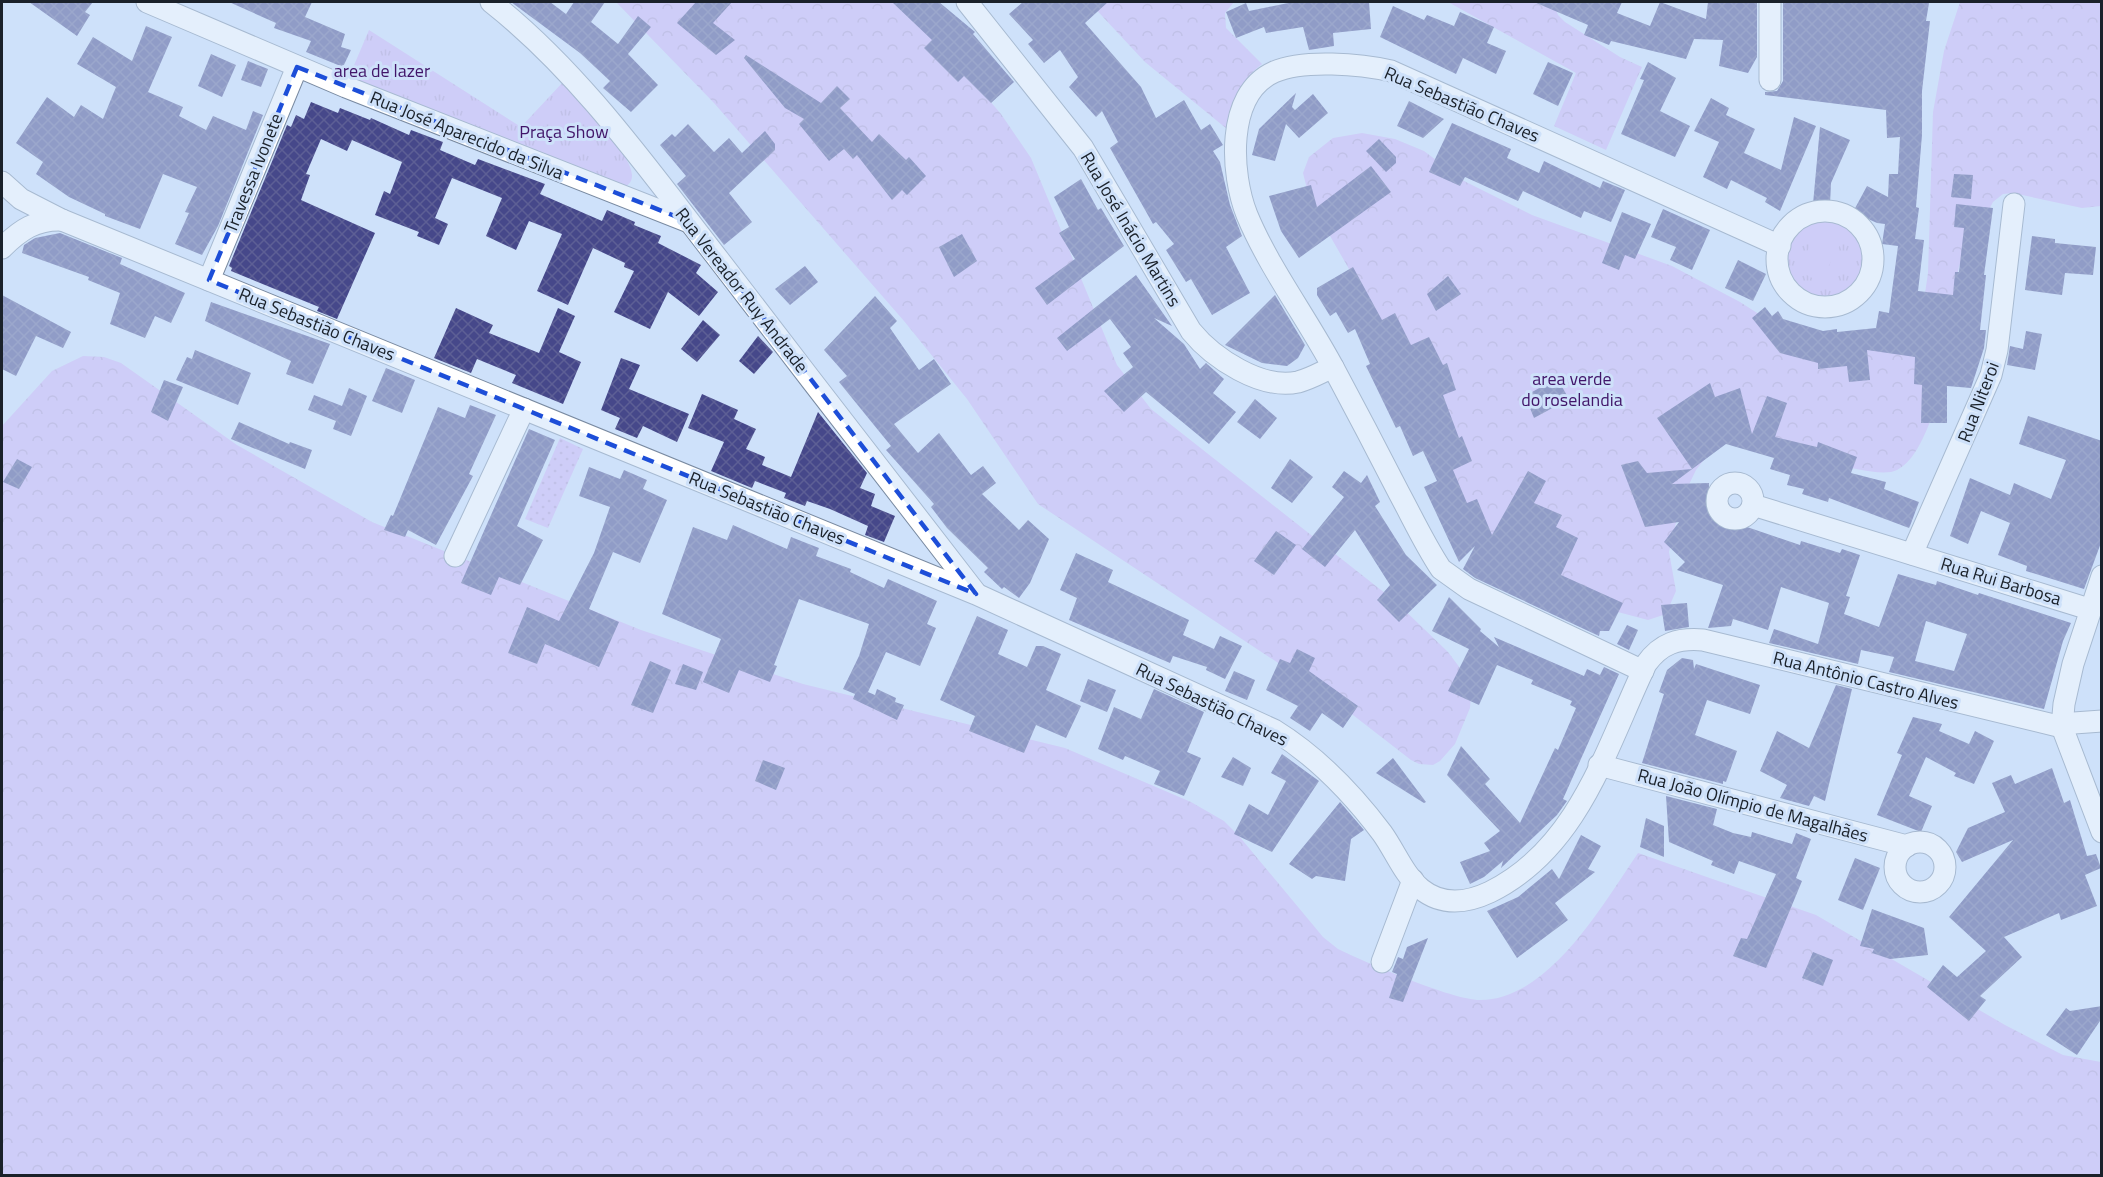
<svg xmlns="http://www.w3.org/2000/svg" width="2103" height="1177" font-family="'Titillium Web',sans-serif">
<defs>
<pattern id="grass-dots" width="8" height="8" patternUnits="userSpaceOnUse" patternTransform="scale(1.5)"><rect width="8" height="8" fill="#cfb4f5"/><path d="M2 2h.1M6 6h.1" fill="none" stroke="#b19ad2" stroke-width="1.8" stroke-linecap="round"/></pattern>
<pattern id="forest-crowns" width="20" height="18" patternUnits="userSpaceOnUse" patternTransform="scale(1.5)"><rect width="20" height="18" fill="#cfb4f5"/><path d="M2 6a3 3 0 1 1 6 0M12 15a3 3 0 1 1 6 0" fill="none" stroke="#b19ad2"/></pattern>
<pattern id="park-tufts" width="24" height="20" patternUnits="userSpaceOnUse" patternTransform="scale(1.5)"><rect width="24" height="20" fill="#cfb4f5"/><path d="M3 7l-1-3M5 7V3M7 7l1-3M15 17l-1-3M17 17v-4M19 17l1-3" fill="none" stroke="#b19ad2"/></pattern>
<pattern id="building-cross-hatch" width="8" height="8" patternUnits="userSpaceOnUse" patternTransform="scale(1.5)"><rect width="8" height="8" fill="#46488a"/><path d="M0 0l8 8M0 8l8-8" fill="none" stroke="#5d5f95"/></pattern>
</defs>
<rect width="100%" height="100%" fill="#cee1fa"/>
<polygon fill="url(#grass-dots)" points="560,438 583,449 548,528 525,519"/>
<g fill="url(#forest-crowns)">
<polygon points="616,2 905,2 1001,114 1031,158 1117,365 1151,409 1395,601 1448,652 1460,668 1471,696 1470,708 1455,744 1440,761 1433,765 1419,764 1411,760 1331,698 1038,504 967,399 904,321 714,103"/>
<path d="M1089 2H1234L1225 13 1226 28 1262 64C1240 81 1232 103 1227 129L1145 62Z"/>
<polygon points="1448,2 1553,2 1558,15 1565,22 1620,57 1642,67 1606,150 1554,126 1576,73"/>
<path d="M1960 2H2101V206L2082 208 2013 193 2003 194 1993 202 1959 266 1932 417C1925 434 1915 461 1897 470 1876 481 1800 452 1776 448 1757 445 1737 445 1717 443L1696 470 1681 501 1669 552 1676 591 1666 614 1648 620 1614 611 1512 559 1461 500 1357 283 1310 201 1303 173 1309 157 1333 138 1362 133 1395 139 1424 151 1464 181 1532 215 1672 266 1740 302 1801 341 1851 349 1924 300 1928 273 1933 112 1944 51Z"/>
<path d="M83 356 104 357 121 363 237 445 372 522 641 630 803 684 1065 748 1191 802 1224 821 1239 836 1323 937 1338 949C1365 962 1452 1000 1480 1000 1549 1000 1603 904 1638 853L1816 915 2005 1025 2063 1055 2101 1062V1175L2 1176V426L52 371Z"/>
</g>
<g fill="url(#park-tufts)">
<path d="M369 30 521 127 564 81C579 97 634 157 632 176 632 183 627 186 621 189L346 84Z"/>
<circle cx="1825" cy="259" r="43"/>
</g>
<polygon fill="#cfb4f5" points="1822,224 1845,236 1820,282 1797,270"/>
<g fill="url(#building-cross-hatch)" fill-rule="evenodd">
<polygon points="29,2 93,2 85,12 90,15 77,36"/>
<polygon points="229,2 312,2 305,17 345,34 341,47 351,50 343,67 306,52 311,41 274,28 276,23"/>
<polygon points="511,2 550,2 566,14 574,2 605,2 591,22 618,44 638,16 651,27 628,54 658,85 631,112 603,88 610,81 580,53"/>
<polygon points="696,2 732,2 713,23 735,40 716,55 677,23"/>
<polygon points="892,2 939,2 975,32 973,34 1014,82 991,103 964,76 958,82 924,48 932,40"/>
<polygon points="1023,2 1108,2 1085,23 1141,87 1156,118 1184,100 1201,130 1210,124 1223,145 1213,151 1220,162 1230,205 1242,236 1226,247 1250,293 1212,315 1191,279 1186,282 1166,250 1174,244 1156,222 1153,224 1110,148 1118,142 1102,111 1096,117 1069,87 1078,77 1060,50 1044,63 1028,44 1033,40 1009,14"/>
<polygon points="1293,2 1369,2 1371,29 1333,33 1334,46 1309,50 1303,27 1266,33 1264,27 1236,38 1226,12 1246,3 1249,11"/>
<polygon points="1534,2 1622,2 1617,13 1650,26 1660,2 1706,19 1708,2 1757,2 1757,57 1748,73 1719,66 1723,40 1694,39 1686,59 1611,41 1609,45 1584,35 1588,25"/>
<polygon points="1783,2 1929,3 1926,21 1930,21 1922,91 1922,135 1916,207 1919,208 1915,239 1924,240 1918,291 1953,295 1955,272 1959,272 1964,228 1954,227 1956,204 1993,208 1984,275 1986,275 1980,330 1986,330 1984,348 1971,388 1947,386 1947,423 1921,423 1922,385 1914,384 1915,357 1867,350 1870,380 1849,382 1847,366 1818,369 1818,363 1780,353 1752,318 1765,307 1772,316 1778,311 1783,319 1823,331 1837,329 1837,332 1876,328 1879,311 1889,313 1898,246 1882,244 1885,224 1877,223 1853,212 1867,186 1888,197 1889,174 1898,174 1900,137 1887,138 1886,110 1765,95 1765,92 1777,91 1783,81"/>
<polygon points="1393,6 1424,20 1427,15 1454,26 1460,12 1494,27 1487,43 1506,51 1496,74 1463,58 1456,74 1380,37"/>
<polygon points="146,26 172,37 148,92 183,107 179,116 206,130 213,116 246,130 253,111 263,115 218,226 202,255 175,244 189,213 185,212 197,187 163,174 140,229 105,216 105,214 69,197 36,174 43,162 16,143 47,97 74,117 81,105 103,119 116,87 77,64 93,37 132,61"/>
<polygon points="211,54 236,65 222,97 198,86"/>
<polygon points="746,55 821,103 837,86 850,99 840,108 872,142 879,134 906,160 909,157 926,176 907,195 902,190 892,200 857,155 853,159 844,149 829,161 799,124 804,119 785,108 744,58"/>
<polygon points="248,61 268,69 261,87 241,80"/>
<polygon points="1548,62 1573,73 1558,106 1533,94"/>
<polygon points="1648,62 1676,78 1660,111 1690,126 1675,157 1621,134 1644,80 1640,79"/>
<polygon points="1296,93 1292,107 1295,110 1313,94 1328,113 1299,138 1286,124 1275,161 1252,155 1259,129"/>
<polygon points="1711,98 1729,108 1726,115 1755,129 1744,153 1781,170 1794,117 1816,126 1780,211 1765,202 1767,198 1731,180 1727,189 1703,177 1719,142 1694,131"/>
<polygon points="1409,101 1444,119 1423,138 1397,126"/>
<polygon points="311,102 338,113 340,108 370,120 371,118 409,135 411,130 443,142 440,150 475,165 478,159 545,184 540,194 602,221 607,210 635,222 634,225 661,236 658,243 701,265 696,273 718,292 699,316 668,292 650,329 614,312 634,271 624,267 625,263 593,248 568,305 537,291 562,234 529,221 516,250 486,236 502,198 452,178 435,218 448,224 439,245 417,236 419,232 375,215 384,191 390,194 402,162 352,140 347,151 321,139 306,174 310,175 301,200 375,233 337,319 317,311 319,307 231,271 232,268 229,266 287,125 291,127 296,115 304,119"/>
<polygon points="1452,123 1511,149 1507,158 1539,173 1544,161 1600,188 1603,181 1625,190 1611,222 1584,211 1581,218 1523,191 1518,201 1465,177 1460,186 1429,172"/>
<polygon points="688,124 714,152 729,138 742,153 765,131 775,144 775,150 729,193 752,222 724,245 677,184 686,176 660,145 672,134 675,137"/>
<polygon points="1820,127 1850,140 1831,183 1830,205 1813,204"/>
<polygon points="1379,139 1396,157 1396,163 1386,172 1366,151"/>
<polygon points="1371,166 1391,192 1299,258 1281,231 1269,196 1311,185 1317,207"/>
<polygon points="1954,174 1973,175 1971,199 1951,197"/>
<polygon points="1081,179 1098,210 1101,208 1124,246 1047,305 1035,288 1075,259 1059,233 1069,227 1054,197"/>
<polygon points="1663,209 1710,230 1692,270 1670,260 1676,247 1651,237"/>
<polygon points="1622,212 1651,224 1635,259 1625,255 1619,270 1602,263"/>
<polygon points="60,233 122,258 120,264 185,293 171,323 155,316 145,338 110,324 120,293 88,280 89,277 22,253 24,245 35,238"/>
<polygon points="962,234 977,261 954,277 939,247"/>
<polygon points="2032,236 2055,239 2055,243 2096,247 2093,275 2065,273 2062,295 2025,290"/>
<polygon points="1738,260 1766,274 1753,301 1725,288"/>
<polygon points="805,266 818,282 790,305 775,289"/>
<polygon points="1353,267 1382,320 1395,313 1411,345 1429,337 1443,365 1447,363 1456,390 1443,395 1459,438 1462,436 1472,461 1453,470 1467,503 1477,499 1492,535 1528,471 1546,481 1534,503 1562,515 1556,527 1578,538 1561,575 1623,603 1609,631 1600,631 1599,636 1475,578 1463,569 1475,546 1459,562 1424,487 1437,481 1423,451 1413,456 1400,426 1396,428 1366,366 1370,364 1355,329 1348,333 1336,312 1330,316 1317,295 1317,288"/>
<polygon points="1136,275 1172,326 1154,318 1184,344 1200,369 1206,363 1224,379 1213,393 1236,412 1209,444 1146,392 1124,412 1104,391 1133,367 1123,353 1131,347 1110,319 1067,351 1057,338"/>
<polygon points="1448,276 1461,294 1436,311 1427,294"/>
<polygon points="2,295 71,332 63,348 36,336 16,376 2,369"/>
<polygon points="1275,295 1305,345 1298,358 1287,366 1262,363 1225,345"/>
<polygon points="875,296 897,321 890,328 919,370 934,359 951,384 894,424 918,453 939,433 971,475 983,466 996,483 982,494 1019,530 1028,520 1049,539 1030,583 1019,598 1004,587 1002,589 984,572 988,568 947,528 931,507 934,504 886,450 891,446 839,382 847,376 824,350"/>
<polygon points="211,302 330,344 313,384 286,374 291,361 205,321"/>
<polygon points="456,308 493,325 489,333 539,353 558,308 575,316 559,352 581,362 563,404 512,383 516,375 477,359 471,373 434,358"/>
<polygon points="703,320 720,335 697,362 681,349"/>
<polygon points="2026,331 2042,334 2035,370 2007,365 2010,346 2023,349"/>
<polygon points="758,336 773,352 754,374 739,361"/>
<polygon points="195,350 251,373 238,405 176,380 187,357 192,359"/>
<polygon points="621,358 640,365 629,389 689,414 677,442 643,426 637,438 615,429 620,418 601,410"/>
<polygon points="386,368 415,380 402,413 372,401"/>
<polygon points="1557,378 1569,399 1534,418 1525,396"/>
<polygon points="164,380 183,387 168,421 151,412"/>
<path d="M1710 383 1715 397 1740 388 1752 434 1767 396 1787 403 1775 437 1817 447 1818 442 1857 457 1851 473 1886 482 1884 489 1919 502 1910 526 1909 528 1829 498 1828 502 1802 494 1804 489 1787 485 1790 475 1770 469 1774 458 1726 444 1672 484 1709 483V514L1800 545 1801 541 1840 553 1842 549 1860 555 1846 596 1850 597 1844 614 1879 627 1898 574 1936 585 1937 581 1978 595 1979 593 2071 623 2063 641 2044 709 1889 672 1894 657 1861 650 1858 664 1769 643 1774 629 1818 644 1829 603 1781 587 1768 630 1733 619 1731 626 1708 628 1723 585 1677 570 1685 562 1664 542 1679 522 1645 527 1621 465 1638 461 1647 473 1692 469 1657 418ZM1926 621 1967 634 1954 671 1915 661Z"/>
<polygon points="349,388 367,396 351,436 333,429 336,421 308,410 314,395 342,406"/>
<polygon points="702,394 738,410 734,419 756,429 746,449 765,457 762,465 791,477 818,412 867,473 860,488 875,494 871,506 895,516 884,542 865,535 868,526 830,509 807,501 805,506 784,498 786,493 755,481 752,488 711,471 724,442 688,428"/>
<polygon points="1255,399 1277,418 1260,439 1237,422"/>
<polygon points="470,405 496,415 469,474 473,476 436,545 408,530 405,537 384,530 391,515 393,516 438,407 465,418"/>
<polygon points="2028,416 2102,441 2102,540 2084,589 2026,571 2027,566 1998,555 2010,523 1981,511 1968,544 1950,536 1970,478 2010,495 2014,483 2051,499 2066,460 2019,444"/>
<polygon points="239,422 289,444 290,442 312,450 305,469 231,439"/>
<polygon points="529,429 555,440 517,526 543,540 520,585 499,577 491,595 461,583"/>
<polygon points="17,459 32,467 19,489 3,482"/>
<polygon points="1290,459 1313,477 1292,503 1271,488"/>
<polygon points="589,467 620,479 624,470 647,480 643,489 667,500 640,563 613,552 589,609 619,622 599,667 545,644 537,664 508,653 527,607 559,621 594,553 610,507 579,496"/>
<polygon points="1344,471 1361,483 1367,475 1380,502 1375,506 1406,555 1437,585 1399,622 1377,600 1390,585 1355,530 1325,567 1302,549 1344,497 1332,487"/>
<polygon points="733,525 787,549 791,537 819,548 816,556 851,569 850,572 884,588 888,579 937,601 927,624 936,628 920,666 886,652 868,692 875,695 877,689 896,698 895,702 904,705 897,720 853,699 855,694 843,689 859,656 869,624 799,599 774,665 777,666 770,682 739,670 729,693 703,682 721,639 662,614 693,527 727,540"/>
<polygon points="1276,531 1296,545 1274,575 1254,561"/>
<polygon points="1076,553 1113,570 1108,582 1189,620 1183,635 1214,649 1220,636 1242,646 1225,679 1206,670 1207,667 1173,656 1170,663 1069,620 1077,598 1060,590"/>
<polygon points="1449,597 1481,629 1480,631 1499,647 1494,637 1584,676 1587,669 1600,675 1604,667 1619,674 1563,799 1567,801 1557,815 1501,868 1503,861 1484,877 1470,884 1460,862 1490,851 1484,843 1500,831 1447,775 1461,746 1490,779 1485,784 1520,823 1555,748 1558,750 1576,708 1570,705 1572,701 1531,684 1533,680 1497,665 1479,705 1448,691 1469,649 1432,631"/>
<polygon points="1687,603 1689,627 1665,631 1661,605"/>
<polygon points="977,616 1008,630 998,654 1027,667 1036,646 1043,646 1061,654 1046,690 1081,706 1066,738 1036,725 1024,753 969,731 975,716 940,700"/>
<polygon points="1627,625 1638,630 1629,650 1617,644"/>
<polygon points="1297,649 1315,658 1309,671 1358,706 1343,728 1322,713 1310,731 1290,718 1298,706 1266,690 1280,659 1290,663"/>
<polygon points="1682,658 1693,660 1694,669 1696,664 1760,685 1750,714 1707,700 1695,735 1737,751 1726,782 1723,781 1723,784 1642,763 1664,694 1659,692 1667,670"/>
<polygon points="650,661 671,670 653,713 631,705"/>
<polygon points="683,664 703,672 696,690 675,684"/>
<polygon points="1234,671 1255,680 1247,700 1225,691"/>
<polygon points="1088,679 1116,690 1107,712 1080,701"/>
<polygon points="1836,685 1852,689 1825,801 1814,796 1809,806 1780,798 1787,785 1760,771 1777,731 1809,748"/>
<polygon points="1154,689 1204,712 1187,752 1201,758 1184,796 1154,784 1160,771 1125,756 1123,760 1098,749 1114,707 1141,719"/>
<polygon points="1913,717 1942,724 1939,731 1969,744 1975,731 1994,741 1974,784 1954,776 1956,773 1926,757 1909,796 1932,806 1921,832 1877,815 1902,755 1897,753"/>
<polygon points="1282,754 1319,781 1272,852 1234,834 1249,804 1268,815 1286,781 1271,773"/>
<polygon points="1233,757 1251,768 1243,786 1221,777"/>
<polygon points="1393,758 1426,802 1424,803 1376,773"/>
<polygon points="763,760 785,768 776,790 755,781"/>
<polygon points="2052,768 2064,803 2070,800 2087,856 2096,854 2101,868 2085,875 2097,906 2061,920 2059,913 2004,937 2022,957 1980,996 1986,1000 1969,1021 1927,987 1943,965 1957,977 1986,951 1949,917 2013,840 1962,862 1956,852 1968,828 2005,812 1992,783 2011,775 2015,784"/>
<polygon points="1666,796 1717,809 1713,825 1733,833 1751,837 1752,832 1792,844 1796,833 1811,839 1796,878 1802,881 1766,968 1733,956 1741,938 1747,939 1776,874 1739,861 1734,874 1711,865 1713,861 1669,842"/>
<polygon points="1340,802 1364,830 1351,839 1345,881 1316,876 1312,879 1289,864"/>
<polygon points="1646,818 1664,826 1664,857 1640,847"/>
<polygon points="1581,835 1601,846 1588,869 1595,872 1555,903 1568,920 1517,958 1487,911 1518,897 1552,869 1559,879"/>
<polygon points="1855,858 1880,868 1863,910 1838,900"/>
<polygon points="1872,909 1924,928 1928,955 1890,959 1872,953 1874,949 1860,946"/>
<polygon points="1428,938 1403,1002 1389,998 1397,974 1392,972 1398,957 1403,959 1407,947"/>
<polygon points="1813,952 1833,960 1823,986 1802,978"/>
<polygon points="2102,1006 2102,1018 2077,1055 2046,1035 2066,1008 2070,1011"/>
</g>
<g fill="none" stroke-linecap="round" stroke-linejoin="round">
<defs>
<g id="street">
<polyline points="147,2 346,87 689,222"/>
<path d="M491 2C581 73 649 170 719 260 804 371 889 481 975 592"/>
<path d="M967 2 1083 148 1191 331C1213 358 1261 390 1298 382 1310 379 1322 372 1333 367"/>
<polyline points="1770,80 1770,2"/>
<path d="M2 182 21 199 62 220 976 594 1274 730C1316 756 1352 793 1382 833 1395 851 1404 875 1421 889 1442 906 1467 903 1490 892 1579 848 1606 748 1646 664 1661 643 1678 638 1703 640L2062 727 2074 723 2102 721"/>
<circle cx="1825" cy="259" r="48"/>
<path d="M2 248C20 230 36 219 62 220"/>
<polyline points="209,280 297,67"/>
<circle cx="1735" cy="501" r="18"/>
<polyline points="1753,505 2089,609"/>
<polyline points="1912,554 1991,375 1997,350 2014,204"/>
<polyline points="455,556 524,409"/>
<polyline points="2102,576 2073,664 2064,704 2062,727 2102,832"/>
<path d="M1643 671 1469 589 1441 569C1425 545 1413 519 1399 493 1378 452 1356 410 1334 369 1307 318 1269 268 1247 215 1231 175 1225 94 1274 72 1303 59 1361 64 1391 71L1780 246"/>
<polyline points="1599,765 1907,846"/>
<circle cx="1920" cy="867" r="25"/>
<polyline points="1382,962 1413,880"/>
</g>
</defs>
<use href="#street" stroke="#798aa1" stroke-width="23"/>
<use href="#street" stroke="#fff" stroke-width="21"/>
</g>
<path d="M0 0H2103V1177H0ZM297 67 690 222 976 594 209 280Z" fill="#cee1fa" fill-opacity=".55" fill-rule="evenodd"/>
<path fill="none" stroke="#1d4ed8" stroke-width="4.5" stroke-dasharray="12 8" stroke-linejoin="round" d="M297 67 690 222 976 594 209 280Z"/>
<g text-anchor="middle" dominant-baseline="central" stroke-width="6" stroke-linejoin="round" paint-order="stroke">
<g font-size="18" fill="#411569" stroke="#cee1fa">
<text x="382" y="70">area de lazer</text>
<text x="564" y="131">Praça Show</text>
<text x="1572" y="378">area verde<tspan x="1572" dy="21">do roselandia</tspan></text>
</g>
<g font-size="18" fill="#1a212a" stroke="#cee1fa">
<text transform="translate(1462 104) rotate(23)">Rua Sebastião Chaves</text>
<text transform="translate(467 135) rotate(22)">Rua José Aparecido da Silva</text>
<text transform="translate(253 173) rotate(-68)">Travessa Ivonete</text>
<text transform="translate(1131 229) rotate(59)">Rua José Inácio Martins</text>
<text transform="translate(742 290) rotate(52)">Rua Vereador Ruy Andrade</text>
<text transform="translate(317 324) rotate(22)">Rua Sebastião Chaves</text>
<text transform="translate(1978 402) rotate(-69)">Rua Niteroi</text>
<text transform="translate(767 508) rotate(22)">Rua Sebastião Chaves</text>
<text transform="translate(2001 581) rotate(17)">Rua Rui Barbosa</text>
<text transform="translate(1866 680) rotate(14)">Rua Antônio Castro Alves</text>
<text transform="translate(1212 704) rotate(26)">Rua Sebastião Chaves</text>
<text transform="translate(1753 805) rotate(15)">Rua João Olímpio de Magalhães</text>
</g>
</g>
<rect width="2103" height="1177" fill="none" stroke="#1a212a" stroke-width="6"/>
</svg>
